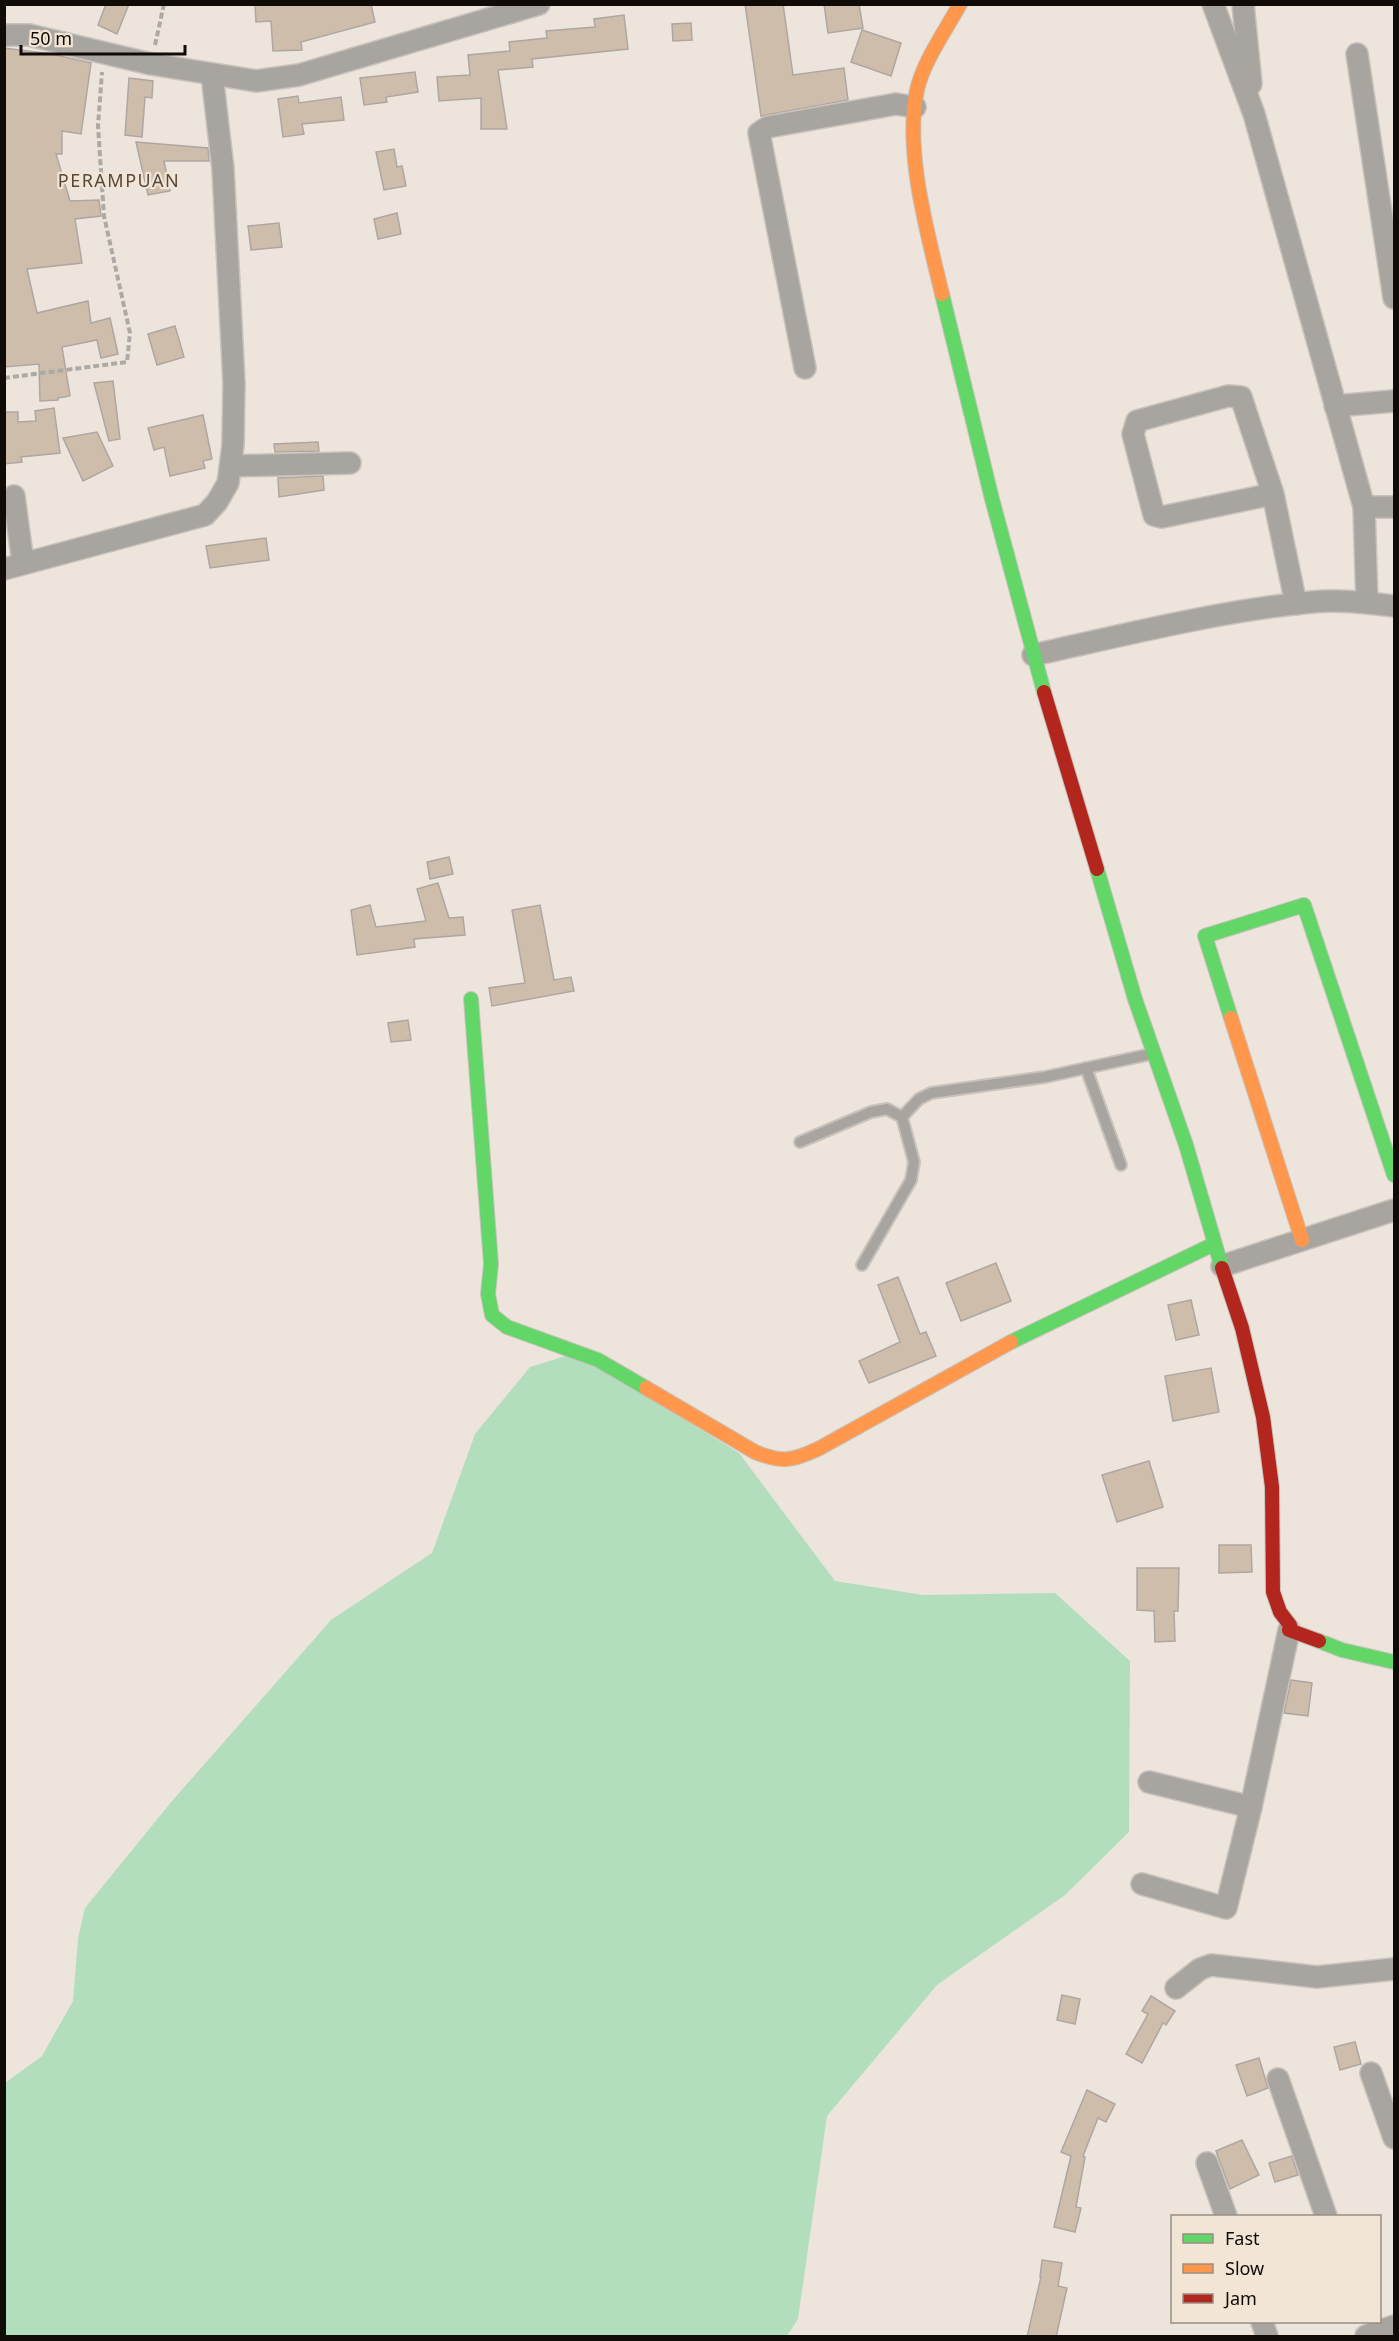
<svg xmlns="http://www.w3.org/2000/svg" width="1399" height="2341" font-family="'Noto Sans',sans-serif">
<rect width="100%" height="100%" fill="#ede5dc"/>
<polygon fill="#b2debe" points="575,1353 739,1453 835,1581 923,1595 1055,1593 1130,1661 1129,1832 1065,1895 937,1985 827,2116 798,2319 787,2336 5,2336 5,2083 42,2056 73,2001 78,1938 85,1908 172,1801 331,1620 432,1553 475,1434 530,1367"/>
<g fill="#cfbdac" stroke="#aea7a1" stroke-width="1.5">
<polygon points="106,4 129,4 117,34 98,25"/>
<polygon points="255,4 371,4 375,22 301,42 302,50 273,51 271,21 256,22"/>
<polygon points="745,4 783,4 793,75 844,68 848,100 761,116"/>
<polygon points="824,4 859,4 863,28 828,33"/>
<polygon points="624,15 628,49 532,59 533,67 498,70 507,129 481,129 481,98 439,101 437,77 470,75 468,55 510,51 509,42 547,38 546,31 595,27 594,19"/>
<polygon points="691,23 692,40 673,41 672,24"/>
<polygon points="862,30 901,43 891,76 851,62"/>
<polygon points="4,48 52,54 91,63 81,134 62,131 62,154 56,154 70,201 99,200 101,216 75,219 82,263 27,269 37,313 88,301 91,323 110,318 118,354 101,358 97,340 62,347 70,396 58,398 58,400 40,401 39,364 4,367"/>
<polygon points="415,72 418,92 386,97 387,102 364,105 360,78"/>
<polygon points="129,78 153,81 152,98 145,97 142,137 125,135"/>
<polygon points="298,96 299,103 341,97 344,120 302,124 304,134 283,137 278,99"/>
<polygon points="136,142 208,148 209,161 164,161 170,191 148,195"/>
<polygon points="394,149 397,167 402,166 406,186 384,190 376,152"/>
<polygon points="397,213 401,234 378,239 374,219"/>
<polygon points="279,223 282,247 251,250 248,226"/>
<polygon points="175,326 184,357 157,365 148,334"/>
<polygon points="113,381 120,439 109,441 94,383"/>
<polygon points="54,408 60,453 21,457 22,462 4,464 4,412 18,412 18,422 36,421 35,411"/>
<polygon points="203,415 212,459 203,461 205,468 170,476 164,447 154,450 148,428"/>
<polygon points="97,432 113,466 83,481 63,438"/>
<polygon points="318,442 319,451 275,452 274,444"/>
<polygon points="323,476 324,490 279,497 278,478"/>
<polygon points="266,538 269,560 210,568 206,546"/>
<polygon points="449,857 453,874 430,879 427,862"/>
<polygon points="438,883 449,918 463,917 465,935 414,939 415,947 357,955 351,910 370,905 376,927 426,921 417,889"/>
<polygon points="540,905 554,980 571,977 574,991 492,1006 489,988 525,983 512,910"/>
<polygon points="408,1020 411,1040 391,1042 388,1023"/>
<polygon points="996,1263 1011,1301 961,1321 946,1283"/>
<polygon points="898,1277 920,1334 926,1332 936,1356 869,1383 859,1361 900,1342 878,1285"/>
<polygon points="1191,1300 1199,1335 1176,1340 1168,1305"/>
<polygon points="1211,1368 1219,1412 1173,1421 1165,1376"/>
<polygon points="1149,1461 1163,1507 1117,1522 1102,1475"/>
<polygon points="1219,1545 1251,1545 1252,1572 1219,1573"/>
<polygon points="1137,1568 1179,1568 1178,1611 1174,1611 1175,1641 1155,1642 1154,1611 1137,1610"/>
<polygon points="1291,1680 1312,1683 1308,1716 1284,1713"/>
<polygon points="1062,1995 1080,1999 1075,2024 1057,2020"/>
<polygon points="1151,1996 1175,2011 1166,2025 1163,2023 1142,2063 1126,2054 1148,2014 1142,2011"/>
<polygon points="1355,2042 1361,2064 1340,2070 1334,2047"/>
<polygon points="1259,2058 1268,2088 1247,2096 1236,2065"/>
<polygon points="1087,2090 1115,2104 1106,2122 1098,2118 1083,2156 1085,2157 1076,2207 1081,2208 1075,2232 1054,2227 1071,2156 1061,2152"/>
<polygon points="1242,2140 1259,2175 1230,2189 1216,2151"/>
<polygon points="1292,2156 1298,2175 1275,2182 1269,2163"/>
<polygon points="1042,2260 1062,2263 1058,2286 1067,2288 1056,2337 1027,2337 1041,2277 1040,2277"/>
</g>
<g fill="none" stroke-linecap="round" stroke-linejoin="round">
<defs>
<g id="lane">
<polyline points="1086,1068 1121,1165"/>
<polyline points="800,1142 871,1112 887,1109 902,1117"/>
<polyline points="862,1265 911,1180 914,1162 902,1117 919,1099 931,1093 1045,1077 1151,1054"/>
</g>
<g id="street">
<polyline points="1213,4 1254,114 1364,507 1367,602"/>
<polyline points="1243,4 1251,84"/>
<polyline points="4,35 29,35 151,64 256,81 299,75 539,4"/>
<polyline points="1357,54 1394,298"/>
<polyline points="805,368 759,133 768,127 896,104 915,107"/>
<polyline points="1335,406 1394,401"/>
<polyline points="231,466 350,463"/>
<polyline points="1273,494 1162,517 1154,515 1133,434 1137,421 1228,396 1241,397 1273,494 1296,604"/>
<polyline points="14,496 23,563"/>
<polyline points="1364,507 1394,507"/>
<polyline points="4,569 205,515 217,502 228,483 233,445 234,383 223,169 212,75"/>
<path d="M1033 655C1125 635 1218 611 1312 602 1340 599 1368 603 1394 606"/>
<polyline points="1222,1266 1394,1210"/>
<polyline points="1149,1782 1251,1807"/>
<polyline points="1142,1884 1226,1908 1251,1807 1289,1630"/>
<polyline points="1176,1988 1200,1969 1211,1965 1317,1977 1394,1969"/>
<polyline points="1371,2073 1394,2138"/>
<polyline points="1278,2079 1326,2216"/>
<polyline points="1207,2163 1226,2216"/>
<polyline points="1262,2322 1267,2336"/>
<polyline points="1366,2336 1394,2326"/>
</g>
<g id="fast">
<polyline points="942,294 992,499 1044,692"/>
<polyline points="1097,869 1135,999 1186,1145 1222,1268"/>
<polyline points="471,999 491,1264 488,1294 492,1315 507,1327 598,1360 646,1388"/>
<polyline points="1231,1018 1205,936 1304,905 1394,1175"/>
<polyline points="1011,1342 1214,1244"/>
<polyline points="1319,1641 1342,1650 1394,1662"/>
</g>
<g id="slow">
<path d="M942 294C928 234 904 152 917 90 923 62 946 30 960 4"/>
<polyline points="1231,1018 1302,1240"/>
<path d="M646 1388 755 1452C782 1463 792 1461 818 1449L1011 1342"/>
</g>
<g id="jam">
<polyline points="1044,692 1097,869"/>
<polyline points="1222,1268 1242,1328 1263,1417 1272,1487 1273,1592 1280,1612 1290,1625 1289,1630 1319,1641"/>
</g>
</defs>
<use href="#lane" stroke="#c8c2bc" stroke-width="14"/>
<use href="#street" stroke="#c8c2bc" stroke-width="24"/>
<use href="#fast" stroke="#c8c2bc" stroke-width="16"/>
<use href="#slow" stroke="#c8c2bc" stroke-width="16"/>
<use href="#jam" stroke="#c8c2bc" stroke-width="16"/>
<g stroke="#ada9a5" stroke-width="4" stroke-dasharray="6 3" stroke-linecap="butt">
<polyline points="155,45 164,4"/>
<polyline points="4,378 127,362 130,333 104,216 98,126 102,72"/>
</g>
<use href="#lane" stroke="#a8a4a0" stroke-width="10"/>
<use href="#street" stroke="#a8a4a0" stroke-width="21"/>
<use href="#fast" stroke="#63d668" stroke-width="14"/>
<use href="#slow" stroke="#ff974d" stroke-width="14"/>
<use href="#jam" stroke="#b3261e" stroke-width="14"/>
</g>
<g text-anchor="middle" dominant-baseline="central" stroke-width="4.5" stroke-linejoin="round" paint-order="stroke">
<g font-size="18" letter-spacing="1.5" fill="#55493d" stroke="#f3e5d6">
<text x="119" y="180">PERAMPUAN</text>
</g>
</g>
<rect width="1399" height="2341" fill="none" stroke="#100b07" stroke-width="12"/>
<rect x="1171" y="2215" width="210" height="108" fill="#f3e5d6" stroke="#988e83" stroke-width="1.5"/>
<rect x="1183" y="2234" width="30" height="9" fill="#63d668" stroke="#988e83" stroke-width="1.5"/>
<text x="1225" y="2245" font-size="18" fill="#100b07">Fast</text>
<rect x="1183" y="2264" width="30" height="9" fill="#ff974d" stroke="#988e83" stroke-width="1.5"/>
<text x="1225" y="2275" font-size="18" fill="#100b07">Slow</text>
<rect x="1183" y="2294" width="30" height="9" fill="#b3261e" stroke="#988e83" stroke-width="1.5"/>
<text x="1225" y="2305" font-size="18" fill="#100b07">Jam</text>
<path d="M21 45v9h164v-9" fill="none" stroke="#100b07" stroke-width="3"/>
<text x="30" y="45" font-size="18" fill="#100b07" stroke="#f3e5d6" stroke-width="4.5" paint-order="stroke">50 m</text>
</svg>
